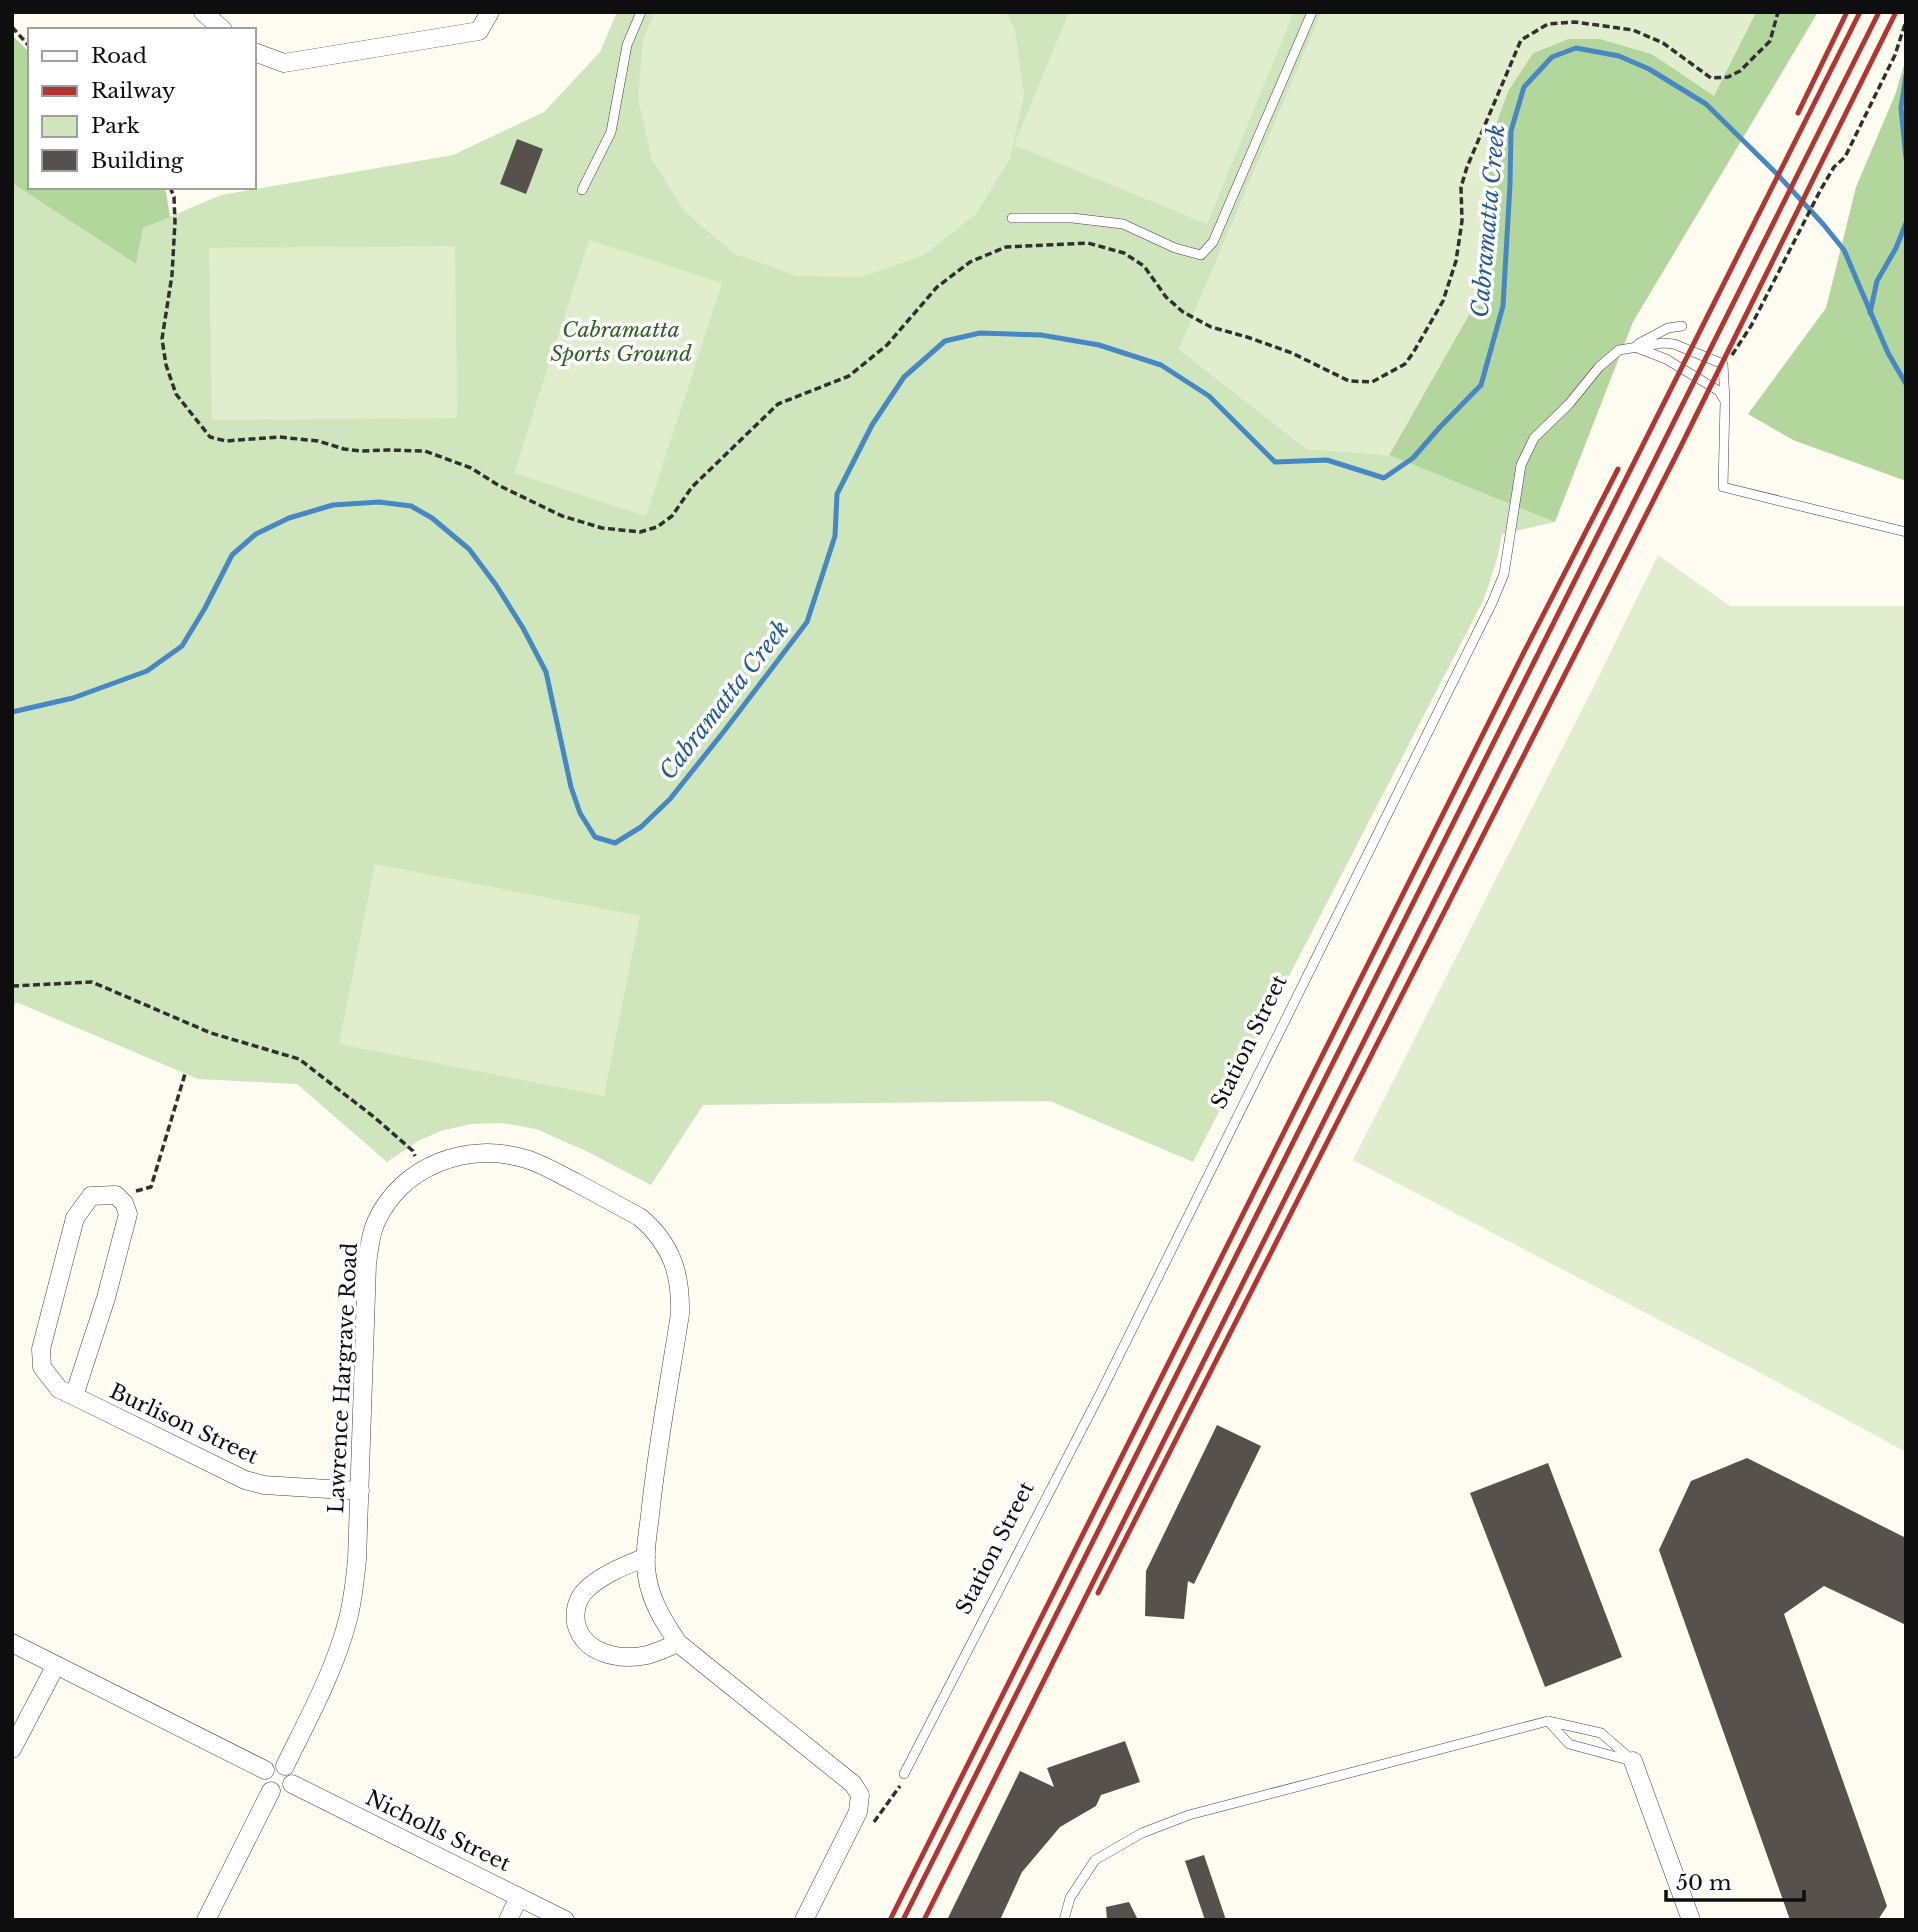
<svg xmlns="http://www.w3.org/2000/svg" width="1918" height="1932" font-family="'Libre Baskerville',serif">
<rect width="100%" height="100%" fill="#fefcf1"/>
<polygon fill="#cfe6bd" points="617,12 1322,12 1179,349 1307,449 1389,455 1555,522 1502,534 1498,556 1484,599 1193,1162 1050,1101 703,1105 651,1185 586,1151 536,1129 502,1123 471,1124 441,1131 418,1141 387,1162 297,1084 198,1079 16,1002 12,1013 12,183 136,264 143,228 221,195 453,155 544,112 600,52"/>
<g fill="#b3d69d">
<polygon points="1756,12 1818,12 1633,322 1555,522 1389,455 1479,297 1481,254 1492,135 1508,91 1533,53 1568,39 1601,39 1652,54 1714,95"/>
<polygon points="12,35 30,53 30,187 162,187 166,192 170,217 143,228 136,264 12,183"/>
<polygon points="1906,58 1906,481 1793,440 1748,414 1826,308 1856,187 1895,95"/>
</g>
<g fill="#e1eece">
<polygon points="655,12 1006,12 1015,30 1024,95 1010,159 976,214 924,255 862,277 797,276 735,254 685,212 652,160 638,100 643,39"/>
<polygon points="1069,12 1294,12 1207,224 1014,145"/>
<polygon points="1322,12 1756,12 1714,96 1652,54 1601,39 1568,39 1533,53 1508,91 1492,135 1481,254 1479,297 1389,455 1307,449 1179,349"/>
<polygon points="589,240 722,283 646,516 514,473"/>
<polygon points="455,246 457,418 212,420 209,248"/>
<polygon points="1658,555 1730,606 1906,606 1906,1452 1755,1370 1353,1160 1594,686"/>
<polygon points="375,864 640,916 604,1096 339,1044"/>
</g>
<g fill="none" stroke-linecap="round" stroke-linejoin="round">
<g stroke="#4688c3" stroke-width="5">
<polyline points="1906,75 1901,108 1906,158"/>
<polyline points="1870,313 1877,281 1896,248 1906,223"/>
<polyline points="12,712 73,698 147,671 182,646 205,608 232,555 256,534 289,518 333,505 379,502 411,506 432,518 469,549 496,585 523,628 546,672 571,787 580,813 595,837 615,843 641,827 670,799 725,730 807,622 835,536 837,494 872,425 904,377 945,341 980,333 1041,335 1099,345 1161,365 1209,396 1275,462 1327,460 1384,478 1413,458 1440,427 1481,385 1503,306 1510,184 1511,131 1524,87 1552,57 1576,48 1619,56 1649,69 1706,104 1776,173 1823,224 1844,250 1888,353 1906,384"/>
</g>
</g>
<g fill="#56514c">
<polygon points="517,139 543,149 526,194 500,184"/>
<polygon points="1217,1425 1261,1446 1194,1584 1188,1581 1184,1619 1145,1616 1146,1571"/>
<polygon points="1747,1458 1906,1538 1906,1625 1824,1586 1784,1614 1887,1906 1878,1920 1790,1920 1659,1550 1691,1481"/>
<polygon points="1548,1463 1622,1657 1545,1687 1470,1493"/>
<polygon points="1125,1741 1140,1782 1101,1795 1096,1806 1060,1827 1022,1872 1000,1920 947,1920 1020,1771 1054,1787 1047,1768"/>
<polygon points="1204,1855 1226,1920 1205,1920 1185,1861"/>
<polygon points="1129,1902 1138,1920 1107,1920 1106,1907"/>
</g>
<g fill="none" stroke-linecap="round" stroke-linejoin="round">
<defs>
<g id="lane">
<polyline points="582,190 611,132 627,45 641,12"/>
<polyline points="1012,218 1072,218 1123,224 1175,248 1201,255 1213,242 1312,12"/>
<polyline points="1638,344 1668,328 1682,326"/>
<polyline points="1635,347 1666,359 1719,391 1724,399"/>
<polyline points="1548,1721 1569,1744 1628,1760"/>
<polyline points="904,1774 1101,1392 1492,603 1504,574 1521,465 1534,438 1569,404 1599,367 1619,350 1663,343 1674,344 1723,364 1725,401 1723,487 1906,532"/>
<polyline points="1064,1920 1070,1898 1095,1860 1142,1833 1189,1815 1548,1721 1601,1733 1633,1761"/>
</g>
<g id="street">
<polyline points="203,12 223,30"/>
<polyline points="254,52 284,63 479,31 490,12"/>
<polyline points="74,1396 106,1298 128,1214 124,1203 116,1195 91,1196 75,1218 41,1349 42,1367 59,1389 74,1396 245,1480 264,1485 360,1491"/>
<path d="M646 1557C624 1566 600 1575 584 1592 577 1600 574 1612 576 1623 583 1654 620 1661 647 1655 658 1652 668 1647 678 1643"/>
<polyline points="12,1643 265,1770"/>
<polyline points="12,1749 56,1665"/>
<polyline points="1633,1761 1691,1920"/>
<path d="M285 1766C308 1719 335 1670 348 1619 353 1600 355 1580 357 1560L367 1264C369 1250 370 1235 376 1222 402 1165 468 1141 526 1159 543 1164 559 1174 575 1182 597 1194 620 1206 641 1218 672 1245 681 1274 680 1314 670 1378 658 1442 651 1506 649 1529 643 1553 647 1576 651 1602 664 1622 678 1643L853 1784 860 1795 858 1812 804 1920"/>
<polyline points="292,1784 565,1920"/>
<polyline points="206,1920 271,1791"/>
<polyline points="508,1920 519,1897"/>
</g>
</defs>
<use href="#lane" stroke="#414141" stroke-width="10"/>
<use href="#street" stroke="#414141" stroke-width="19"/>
<g stroke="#303030" stroke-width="3.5" stroke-dasharray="7 3.5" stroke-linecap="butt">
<polyline points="12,27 30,47"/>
<polyline points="170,187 174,197 175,222 172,275 162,339 166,365 176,394 210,437 226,441 279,437 318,441 344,449 360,451 387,450 425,451 471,468 498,485 562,516 602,528 640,532 657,527 672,516 692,487 778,404 849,376 887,345 937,287 970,262 1006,247 1088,243 1124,253 1144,266 1166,297 1183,312 1211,327 1247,337 1292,353 1349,381 1372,382 1405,364 1413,353 1443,301 1456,261 1462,221 1461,187 1467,167 1521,40 1548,24 1575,22 1633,30 1663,43 1711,78 1728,77 1740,71 1770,41 1778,12"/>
<polyline points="1732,355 1751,326 1821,189 1834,167 1845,157 1895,55 1906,21"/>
<polyline points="12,986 92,982 211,1033 299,1059 374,1117 413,1151 415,1156"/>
<polyline points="136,1191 151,1187 185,1074"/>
<polyline points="874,1822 900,1786"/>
</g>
<use href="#lane" stroke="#fff" stroke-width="9"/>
<use href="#street" stroke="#fff" stroke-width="18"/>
<g stroke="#b43431" stroke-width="5">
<polyline points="1798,113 1847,12"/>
<polyline points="1098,1593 1681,446 1896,12"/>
<polyline points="890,1920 1522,656 1618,469"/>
<polyline points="903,1920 1860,12"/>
<polyline points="924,1920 1879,12"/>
</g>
</g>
<g text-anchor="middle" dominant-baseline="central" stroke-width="7" stroke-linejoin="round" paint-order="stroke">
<g font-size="21" font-style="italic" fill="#2c6223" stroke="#fff">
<text x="621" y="330">Cabramatta<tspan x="621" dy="24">Sports Ground</tspan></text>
</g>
<g font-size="21" fill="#0e0e0e" stroke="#fff">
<text transform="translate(1249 1042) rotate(-64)">Station Street</text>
<text transform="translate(343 1378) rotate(-87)">Lawrence Hargrave Road</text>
<text transform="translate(184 1424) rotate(25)">Burlison Street</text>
<text transform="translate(995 1548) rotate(-63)">Station Street</text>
<text transform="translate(438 1831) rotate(26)">Nicholls Street</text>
</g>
<g font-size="23" font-style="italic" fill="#215b97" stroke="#fff">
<text transform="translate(1488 221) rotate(-85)">Cabramatta Creek</text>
<text transform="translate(724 700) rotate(-52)">Cabramatta Creek</text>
</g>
</g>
<rect width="1918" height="1932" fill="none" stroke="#0e0e0e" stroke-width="28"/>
<rect x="28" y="28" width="228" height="161" fill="#ffffff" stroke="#9f9f9f" stroke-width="2"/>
<rect x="42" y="51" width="35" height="10" fill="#ffffff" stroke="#9f9f9f" stroke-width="2"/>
<text x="91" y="63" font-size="21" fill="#0e0e0e">Road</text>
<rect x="42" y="86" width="35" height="10" fill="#b43431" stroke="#9f9f9f" stroke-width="2"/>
<text x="91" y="98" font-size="21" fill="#0e0e0e">Railway</text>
<rect x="42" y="116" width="35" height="21" fill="#cfe6bd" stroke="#9f9f9f" stroke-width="2"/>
<text x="91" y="133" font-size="21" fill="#0e0e0e">Park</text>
<rect x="42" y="150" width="35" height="21" fill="#56514c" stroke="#9f9f9f" stroke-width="2"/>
<text x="91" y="168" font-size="21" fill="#0e0e0e">Building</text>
<path d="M1666 1890v10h138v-10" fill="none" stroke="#0e0e0e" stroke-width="3.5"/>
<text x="1676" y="1890" font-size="21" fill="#0e0e0e" stroke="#ffffff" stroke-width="5" paint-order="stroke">50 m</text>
</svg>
